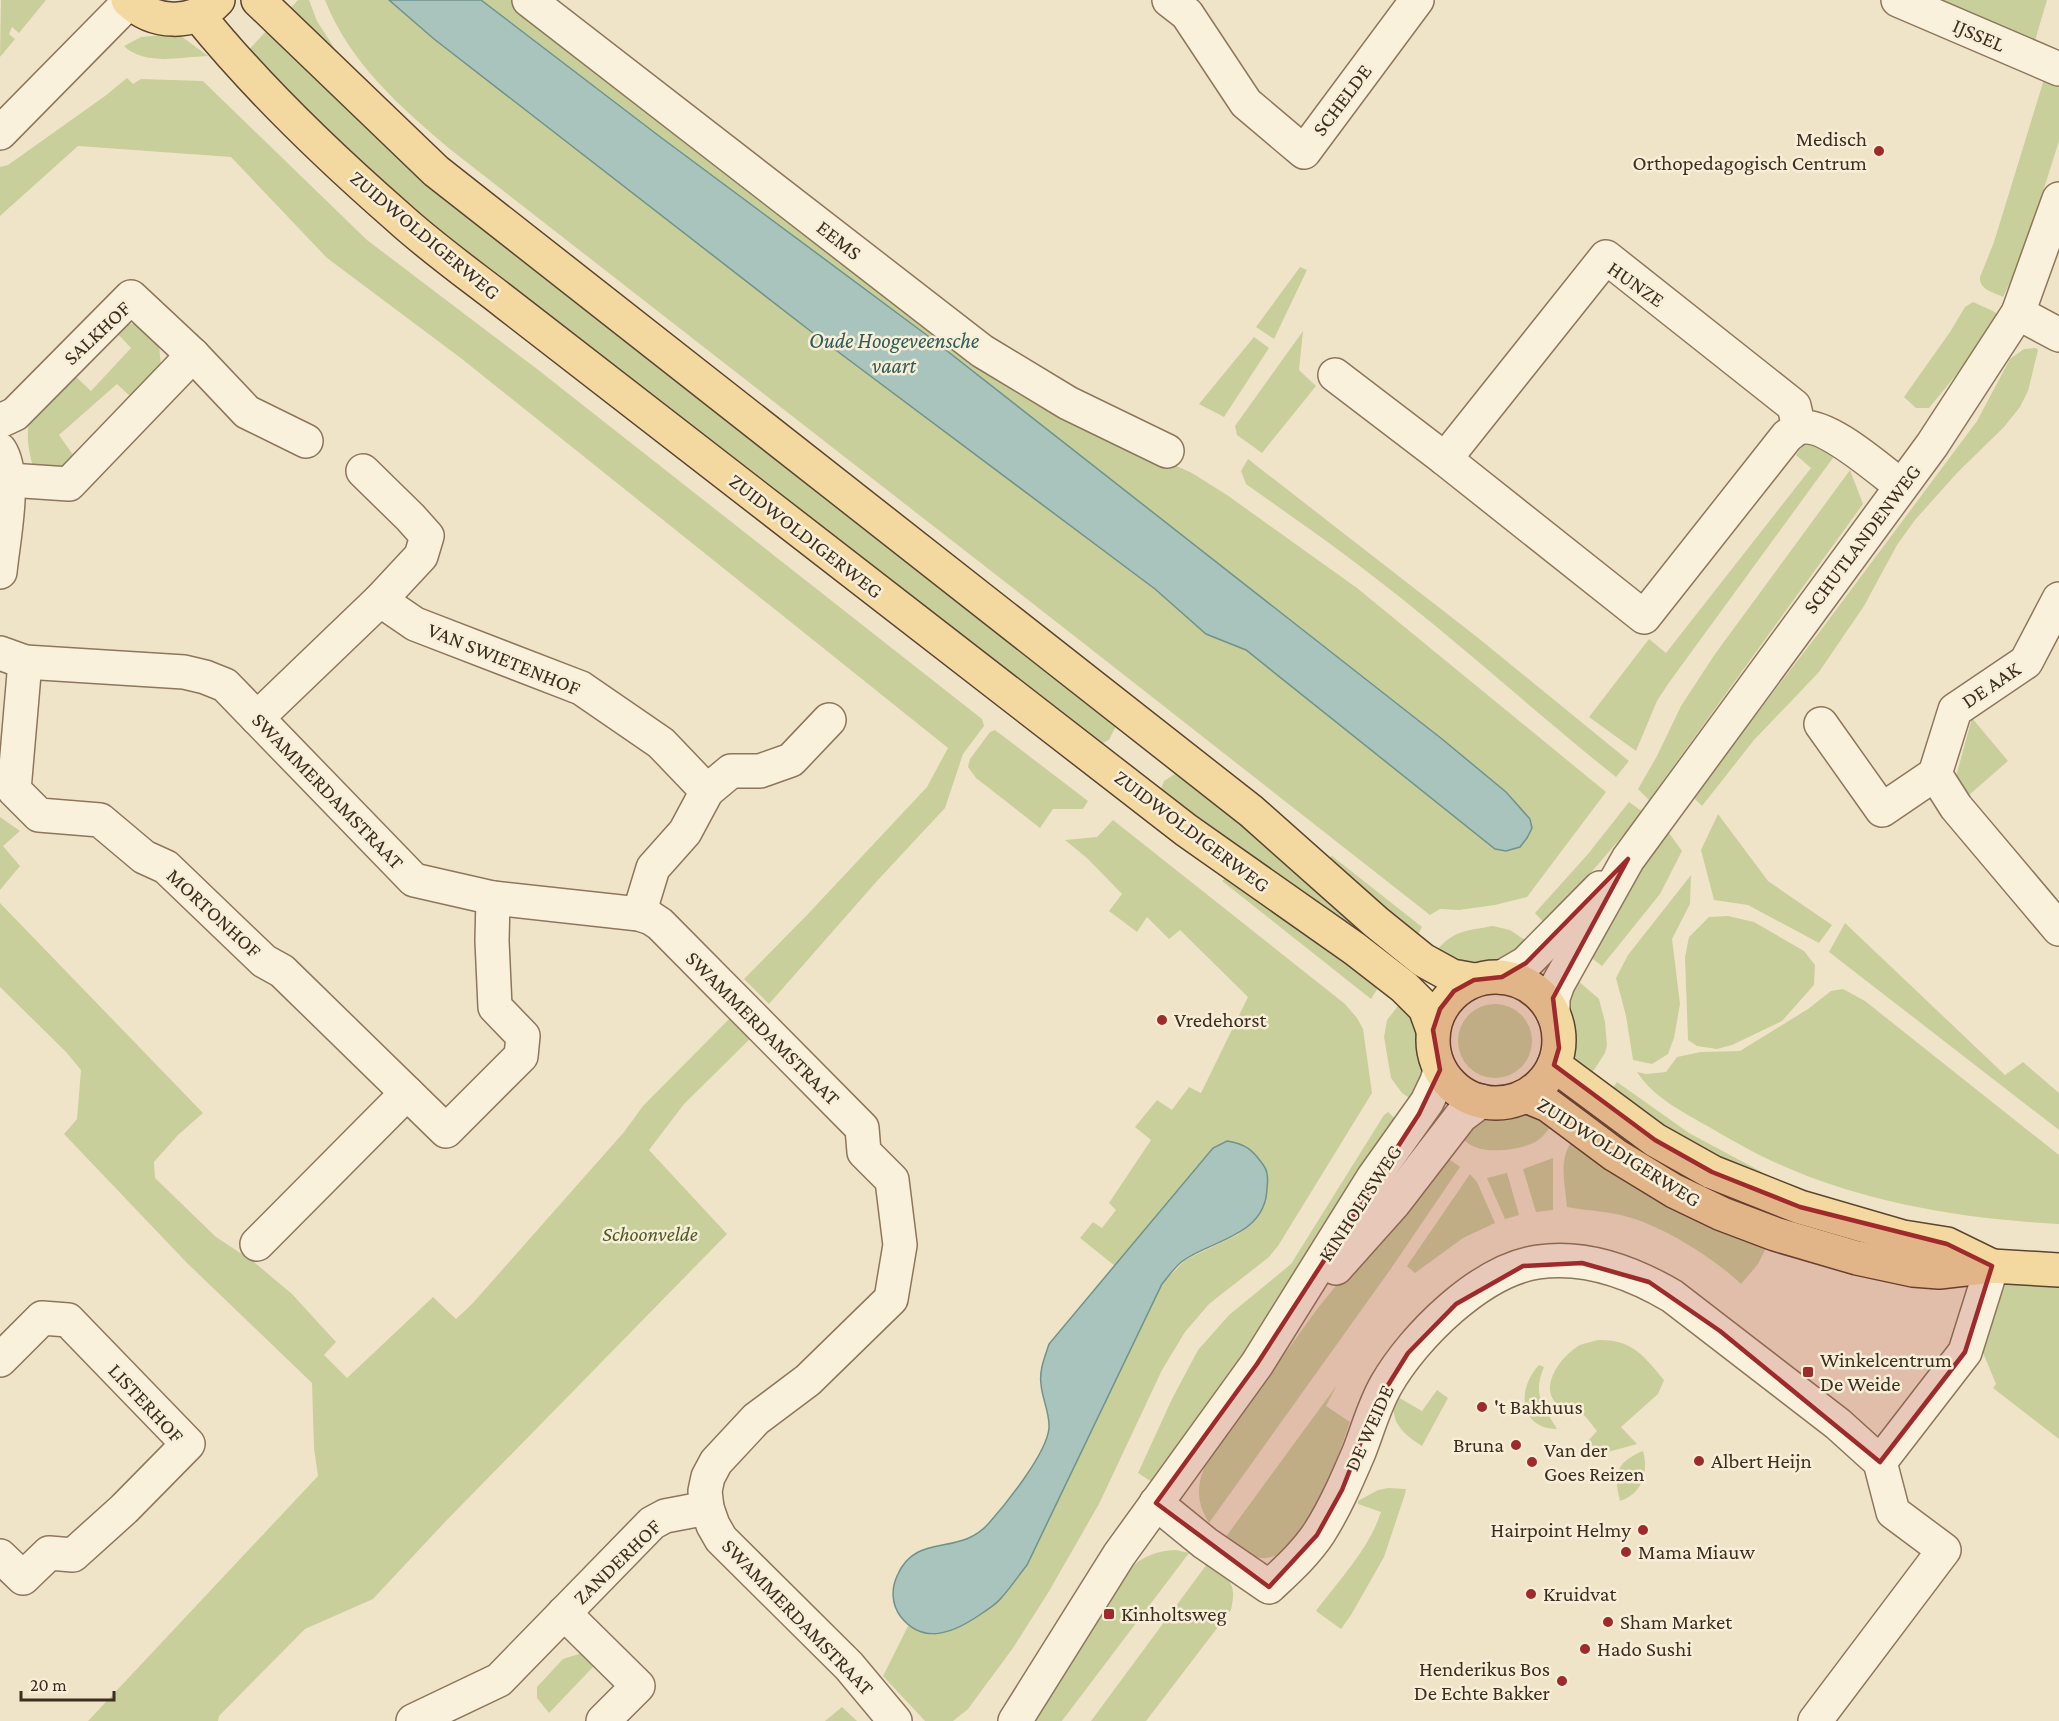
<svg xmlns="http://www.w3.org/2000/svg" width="2059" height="1721" font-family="'Crimson Pro',serif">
<rect width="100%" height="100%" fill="#f0e4c8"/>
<g fill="#c9cf9b">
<polygon points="1,0 46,0 19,33 12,27 9,34 15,39 0,57"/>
<polygon points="298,0 309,0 317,21 340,57 288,11"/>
<path d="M325 0H389L434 39 813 333 1155 589 1206 634 1246 650 1495 849 1530 819 1506 792 1442 739 928 336 688 159 481 0H513L1066 416 1192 473 1227 495 1357 588 1606 792 1527 897 1495 905 1459 910 1440 909 1430 915 1082 642 451 150C401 108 349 62 325 0Z"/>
<polygon points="1931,0 2047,0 2034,44"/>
<polygon points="268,29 1115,722 1115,728 1109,740 1098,745 561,326 398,196 246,53"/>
<path d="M162 35 181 36 208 56C181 57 144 66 124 46L141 37Z"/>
<path d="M2045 76 2049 77 2059 88V141L2023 255 2003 297C1993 292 1979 290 1980 277L1994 242Z"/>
<polygon points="127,78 133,84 141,79 203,81 367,240 537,369 982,719 984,726 963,754 945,808 877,881 769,1004 744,979 807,915 927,787 948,748 462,359 327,258 231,157 78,146 0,216 0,167 8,165 105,96"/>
<polygon points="1300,267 1307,270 1274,339 1256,327"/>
<path d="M1973 302 1995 312 1997 315C1978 349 1954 378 1929 408H1916L1904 397 1950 332 1965 307Z"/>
<path d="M124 324H137L159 344 161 367 132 398 117 384 59 435 76 459 59 470 35 472C29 455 24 431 32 413 36 404 63 381 72 373L91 391 131 348 116 332Z"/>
<polygon points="1303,331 1299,370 1316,386 1262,453 1237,435 1235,426"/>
<polygon points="1254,337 1269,348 1224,417 1199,404"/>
<polygon points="2036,348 2038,350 2028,391 2020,407 2004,427 1957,473 1915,520 1897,545 1864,606 1819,672 1754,740 1702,806 1693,797 1821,630 1977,421 2010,359 2024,349"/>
<polygon points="1815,443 1838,451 1668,684 1657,701 1636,751 1589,717 1649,639 1666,653 1811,468 1796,455 1803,445"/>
<path d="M1248 459 1477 637 1629 761 1616 777C1537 714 1463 646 1383 584 1339 549 1292 517 1246 484L1241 471Z"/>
<polygon points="1850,470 1863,504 1649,800 1638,789 1657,756 1681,706 1715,654"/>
<polygon points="1972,718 2008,761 1969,795 1955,780"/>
<polygon points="995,730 1088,801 1083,809 1053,809 1040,828 976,778 968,767 970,759 990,732"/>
<polygon points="1175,774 1183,775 1402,957 1393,970 1160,791 1164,781"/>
<polygon points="1629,802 1643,812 1546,925 1535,913 1588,854"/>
<polygon points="1718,814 1768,881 1832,925 1819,943 1748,905 1714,900 1701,850"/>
<polygon points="0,817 20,831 3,846 20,866 0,890"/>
<polygon points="1113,820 1345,1004 1357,1018 1363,1029 1372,1093 1278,1246 1269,1257 1209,1304 1185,1332 1162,1370 1099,1504 1048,1593 1013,1648 968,1709 953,1721 925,1721 883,1676 908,1626 932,1635 970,1621 1001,1599 1027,1565 1162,1284 1185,1260 1237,1235 1253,1222 1263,1206 1227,1141 1213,1148 1115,1266 1080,1238 1093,1222 1102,1228 1116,1210 1109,1203 1151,1140 1135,1127 1157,1100 1172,1110 1189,1087 1201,1093 1248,997 1180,930 1169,939 1147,917 1137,932 1109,911 1122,894 1088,859 1065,840 1097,837"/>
<polygon points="1669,833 1682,851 1660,894 1602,966 1589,956 1621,895"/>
<polygon points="1332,856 1422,927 1415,940 1325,860"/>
<polygon points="1229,875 1381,983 1371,999 1222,881"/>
<polygon points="1691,875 1690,904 1672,939 1680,1004 1674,1038 1668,1054 1652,1064 1633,1060 1626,1016 1616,978 1628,955"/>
<polygon points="0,903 203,1113 178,1135 154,1162 155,1178 216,1237 254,1262 292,1294 336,1342 324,1355 347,1378 433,1297 456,1319 472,1304 624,1132 643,1106 736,1012 757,1032 684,1104 649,1150 727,1234 444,1523 373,1599 305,1629 219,1716 218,1721 88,1721 318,1476 314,1448 312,1383 187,1263 64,1134 77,1119 81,1070 66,1052 0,987"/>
<polygon points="1728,916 1754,922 1804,951 1815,965 1814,985 1782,1021 1732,1045 1717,1049 1697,1046 1688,1040 1685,957 1689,937 1709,917"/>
<polygon points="1845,923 2005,1075 2023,1062 2059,1093 2059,1130 1829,952"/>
<path d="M1493 926 1510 930 1531 944 1494 966 1475 968 1434 954C1452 930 1465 931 1493 926Z"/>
<polygon points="1576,979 1599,999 1605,1022 1607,1045 1605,1053 1588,1079 1573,1060 1566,1016 1565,1009"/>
<path d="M1843 989 1865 1001 2059 1155V1224C1962 1219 1863 1203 1774 1162 1752 1152 1730 1139 1709 1127 1683 1112 1654 1098 1637 1072L1646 1074 1666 1072 1677 1057 1701 1052 1740 1051 1808 1009 1831 991Z"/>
<polygon points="1402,1001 1419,1025 1425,1066 1415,1102 1402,1093 1391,1078 1384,1037 1387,1020"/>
<circle cx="1495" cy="1041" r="37"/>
<polygon points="1617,1082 1689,1133 1773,1178 1768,1186 1608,1094"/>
<path d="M1514 1111H1524L1553 1123C1548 1130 1544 1136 1537 1141 1524 1149 1489 1154 1475 1147 1469 1145 1464 1140 1459 1136L1487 1115Z"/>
<polygon points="1388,1112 1401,1124 1307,1269 1152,1482 1138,1473 1172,1399 1198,1350 1229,1315 1291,1264 1384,1115"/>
<path d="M1575 1137 1770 1240 1758 1264 1741 1284C1714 1258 1664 1227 1628 1217 1609 1211 1587 1211 1567 1207 1565 1182 1557 1158 1575 1137Z"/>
<path d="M1442 1154 1460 1167 1390 1270 1209 1523C1194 1499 1197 1480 1210 1456L1318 1308Z"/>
<polygon points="1553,1158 1553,1210 1536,1212 1523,1169"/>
<polygon points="1507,1173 1519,1215 1505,1219 1487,1178"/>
<polygon points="1470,1174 1477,1182 1495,1223 1463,1238 1415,1273 1407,1266"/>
<polygon points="1995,1275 2059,1279 2059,1439 1993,1388 1996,1384 1979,1343"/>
<path d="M1598 1340C1632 1339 1644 1356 1664 1380L1658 1394 1621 1427 1637 1444 1608 1452 1586 1443 1597 1431C1591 1424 1586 1415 1578 1411 1571 1407 1562 1409 1556 1403 1539 1385 1562 1355 1580 1345 1585 1343 1592 1342 1598 1340Z"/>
<path d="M1539 1365 1544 1367C1532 1395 1543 1405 1557 1429 1518 1428 1517 1388 1539 1365Z"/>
<path d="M1337 1385 1326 1406 1350 1422C1337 1456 1309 1556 1265 1558 1249 1559 1237 1547 1225 1538Z"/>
<path d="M1437 1390 1448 1398 1422 1446C1402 1433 1388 1421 1396 1396L1422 1411Z"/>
<path d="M1643 1451C1649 1472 1642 1494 1620 1501 1613 1474 1616 1462 1643 1451Z"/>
<path d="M1388 1488 1406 1489 1405 1494 1384 1557 1351 1615 1341 1629 1316 1611C1339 1580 1369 1549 1381 1512L1358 1504V1501L1378 1490Z"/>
<path d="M1176 1550 1189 1553 1062 1721H1035L1128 1570C1143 1556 1156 1551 1176 1550Z"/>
<path d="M1207 1564C1228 1578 1238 1582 1231 1610L1146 1721H1091Z"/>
<polygon points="582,1653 594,1666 549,1713 537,1698 537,1687 563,1659"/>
<polygon points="842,1707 857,1721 825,1721"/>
</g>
<g fill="#a9c4bc" stroke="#6f938a" stroke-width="1.5">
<polygon points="389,0 481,0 659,136 928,336 1442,739 1506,792 1530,819 1532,828 1527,838 1520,847 1506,851 1495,849 1246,650 1206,634 1155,589 813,333 434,39"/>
<path d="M1227 1141C1246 1144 1253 1150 1264 1166 1268 1172 1268 1181 1267 1188 1266 1235 1213 1240 1184 1260 1175 1266 1169 1276 1162 1284L1027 1565C1019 1575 1011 1587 1002 1597 997 1604 988 1609 981 1614 955 1632 924 1646 901 1617 891 1604 891 1588 898 1574 917 1532 960 1557 989 1523 1006 1504 1047 1453 1049 1428 1050 1413 1042 1399 1041 1384 1039 1370 1045 1357 1049 1344L1213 1148Z"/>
</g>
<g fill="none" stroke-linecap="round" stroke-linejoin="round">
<defs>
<g id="minor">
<polyline points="529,0 982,351 1068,403 1167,451"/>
<polyline points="1169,0 1187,14 1246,103 1304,152 1417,0"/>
<polyline points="1898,0 2059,69"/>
<polyline points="0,133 129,2"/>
<polyline points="2018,313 2059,335"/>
<polyline points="1335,375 1445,459"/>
<polyline points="0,421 15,414 131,297 193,355"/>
<path d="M1799 428 1794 406 1606 257 1445 459 1644 617 1787 436C1790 434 1795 429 1799 428 1824 420 1881 471 1901 486"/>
<path d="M0 450C17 476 3 540 0 572"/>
<polyline points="9,480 69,484 193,355 247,412 306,441"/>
<polyline points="380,600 415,624 581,688 661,743 707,791 685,832 653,868 639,914"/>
<polyline points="0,653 25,662 184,672 205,677 225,685 414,880 493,898 639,914 651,918 660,924 862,1128 864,1152 892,1180 900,1245 891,1299 808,1380 756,1419 716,1462 708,1477 705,1491 707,1508 713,1525 721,1539 849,1666 895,1721"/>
<polyline points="25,662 14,790 39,815 100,820 144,857 166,867 264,961 282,971 446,1131 521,1056 523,1036 495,1007 492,941 493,898"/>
<polyline points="257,718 380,600 421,556 427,536 410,517 363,471"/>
<polyline points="1821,724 1882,810 1935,774 1955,710 2026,662 2059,599"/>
<polyline points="1935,774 1956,807 2059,929"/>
<polyline points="707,791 731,771 760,771 791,760 829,720"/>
<polyline points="1502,977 1526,963 1600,888"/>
<polyline points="1553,1013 1553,998 1558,984 1628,859 1932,445 2018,313 2059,199"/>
<polyline points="257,1244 407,1093"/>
<polyline points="1336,1268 1394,1203 1461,1116 1481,1101"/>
<polyline points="0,1360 42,1318 68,1320 188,1444 124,1509 73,1555 49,1553 23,1578 0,1556"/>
<polyline points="1880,1462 1965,1352 1992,1266"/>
<path d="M1156 1503 1205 1543 1269 1587C1287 1570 1305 1554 1319 1533 1335 1508 1347 1480 1359 1452 1368 1429 1374 1406 1386 1385 1414 1336 1481 1270 1538 1262 1585 1255 1633 1273 1672 1296L1838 1424 1880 1462 1893 1512 1944 1550 1815 1721"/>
<polyline points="564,1613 638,1686 603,1721"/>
<polyline points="413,1721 499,1680 652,1523 665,1516 707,1508"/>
<polyline points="1015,1721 1119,1555 1257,1364 1373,1178 1427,1102 1437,1081 1440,1070"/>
</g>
<g id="major">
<path d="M128 0C153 24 193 27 218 0"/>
<polyline points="258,0 436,171 1251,811 1376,922 1423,960 1452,976 1474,980"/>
<path d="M198 15C257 88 327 155 398 217 432 248 470 275 506 303L1186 830 1355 949 1404 987 1425 1008 1433 1030"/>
<circle cx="1496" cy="1040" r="63"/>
<polyline points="1554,1065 1655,1140 1712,1172 1800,1207 1903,1237 1947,1244 1992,1266"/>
<polyline points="1523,1097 1531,1098 1548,1105 1615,1155 1674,1191 1722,1214 1775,1234 1857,1258 1913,1270 1939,1272 1992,1266 2059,1270"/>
</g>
</defs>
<use href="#minor" stroke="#8d765c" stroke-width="36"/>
<use href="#major" stroke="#5b4430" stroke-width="36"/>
<use href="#minor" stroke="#faf1dc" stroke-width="33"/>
<use href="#major" stroke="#f3d9a0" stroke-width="33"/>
</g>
<path fill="#9e2a2b" fill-opacity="0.2" stroke="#9e2a2b" stroke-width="4.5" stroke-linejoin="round" d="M1628 859 1553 998 1559 1048 1554 1065 1655 1140 1712 1172 1800 1207 1947 1244 1992 1266 1965 1352 1880 1462 1720 1331 1649 1282 1582 1263 1523 1266 1456 1304 1408 1353 1375 1406 1342 1490 1317 1535 1269 1587 1156 1503 1257 1364 1419 1114 1440 1070 1433 1030 1440 1009 1454 991 1474 980 1502 977 1526 963Z"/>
<g fill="#9e2a2b" stroke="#f7eed8" stroke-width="2">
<circle cx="1879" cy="151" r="6"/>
<circle cx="1162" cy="1020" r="6"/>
<rect x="1802" y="1366" width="12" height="12" rx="3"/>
<circle cx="1482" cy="1407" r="6"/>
<circle cx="1516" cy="1445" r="6"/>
<circle cx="1699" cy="1461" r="6"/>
<circle cx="1532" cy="1462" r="6"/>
<circle cx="1643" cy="1530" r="6"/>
<circle cx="1626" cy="1552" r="6"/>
<circle cx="1531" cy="1594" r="6"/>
<rect x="1103" y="1608" width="12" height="12" rx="3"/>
<circle cx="1608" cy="1622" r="6"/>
<circle cx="1585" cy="1649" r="6"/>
<circle cx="1562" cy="1681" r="6"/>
</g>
<g text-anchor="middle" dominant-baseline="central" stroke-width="5" stroke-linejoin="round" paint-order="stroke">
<g font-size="21" fill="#3d2e20" stroke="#f7eed8">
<text transform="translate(1979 35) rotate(23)">IJSSEL</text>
<text transform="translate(1342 100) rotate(-53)">SCHELDE</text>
<text transform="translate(425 235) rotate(40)">ZUIDWOLDIGERWEG</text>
<text transform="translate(839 240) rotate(38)">EEMS</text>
<text transform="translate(1636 284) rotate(35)">HUNZE</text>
<text transform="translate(97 333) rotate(-43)">SALKHOF</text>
<text transform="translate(806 536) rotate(38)">ZUIDWOLDIGERWEG</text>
<text transform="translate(1862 539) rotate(-53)">SCHUTLANDENWEG</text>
<text transform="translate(504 659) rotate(22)">VAN SWIETENHOF</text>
<text transform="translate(1991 685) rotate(-34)">DE AAK</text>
<text transform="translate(328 791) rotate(46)">SWAMMERDAMSTRAAT</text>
<text transform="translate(1192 831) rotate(37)">ZUIDWOLDIGERWEG</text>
<text transform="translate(214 913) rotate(43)">MORTONHOF</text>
<text transform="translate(763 1028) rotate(45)">SWAMMERDAMSTRAAT</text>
<text transform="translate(1619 1152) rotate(32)">ZUIDWOLDIGERWEG</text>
<text transform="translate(1360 1203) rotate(-57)">KINHOLTSWEG</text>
<text transform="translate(146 1403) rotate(47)">LISTERHOF</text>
<text transform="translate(1369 1428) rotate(-66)">DE WEIDE</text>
<text transform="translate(617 1562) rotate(-44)">ZANDERHOF</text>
<text transform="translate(798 1617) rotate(46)">SWAMMERDAMSTRAAT</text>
</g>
<g font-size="21" fill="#3d2e20" stroke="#f7eed8" text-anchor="start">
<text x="1867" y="139" text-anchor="end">Medisch<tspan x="1867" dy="24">Orthopedagogisch Centrum</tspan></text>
<text x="1174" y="1020">Vredehorst</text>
<text x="1820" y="1360">Winkelcentrum<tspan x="1820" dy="24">De Weide</tspan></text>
<text x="1494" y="1407">'t Bakhuus</text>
<text x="1504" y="1445" text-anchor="end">Bruna</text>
<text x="1544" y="1450">Van der<tspan x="1544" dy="24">Goes Reizen</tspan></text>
<text x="1711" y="1461">Albert Heijn</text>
<text x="1631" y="1530" text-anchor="end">Hairpoint Helmy</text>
<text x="1638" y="1552">Mama Miauw</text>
<text x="1543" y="1594">Kruidvat</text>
<text x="1121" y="1614">Kinholtsweg</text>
<text x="1620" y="1622">Sham Market</text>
<text x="1597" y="1649">Hado Sushi</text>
<text x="1550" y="1669" text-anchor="end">Henderikus Bos<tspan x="1550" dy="24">De Echte Bakker</tspan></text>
</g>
<g font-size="21" font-style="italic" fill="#4d5a26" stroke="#f7eed8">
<text x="650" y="1234">Schoonvelde</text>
</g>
<g font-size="22" font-style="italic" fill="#2f5d5a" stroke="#f7eed8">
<text x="894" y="340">Oude Hoogeveensche<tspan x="894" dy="25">vaart</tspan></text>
</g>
</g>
<path d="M21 1691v9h93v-9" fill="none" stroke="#3d2e20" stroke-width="3"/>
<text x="30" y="1691" font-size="18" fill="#3d2e20" stroke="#f7eed8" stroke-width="4.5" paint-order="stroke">20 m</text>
</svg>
